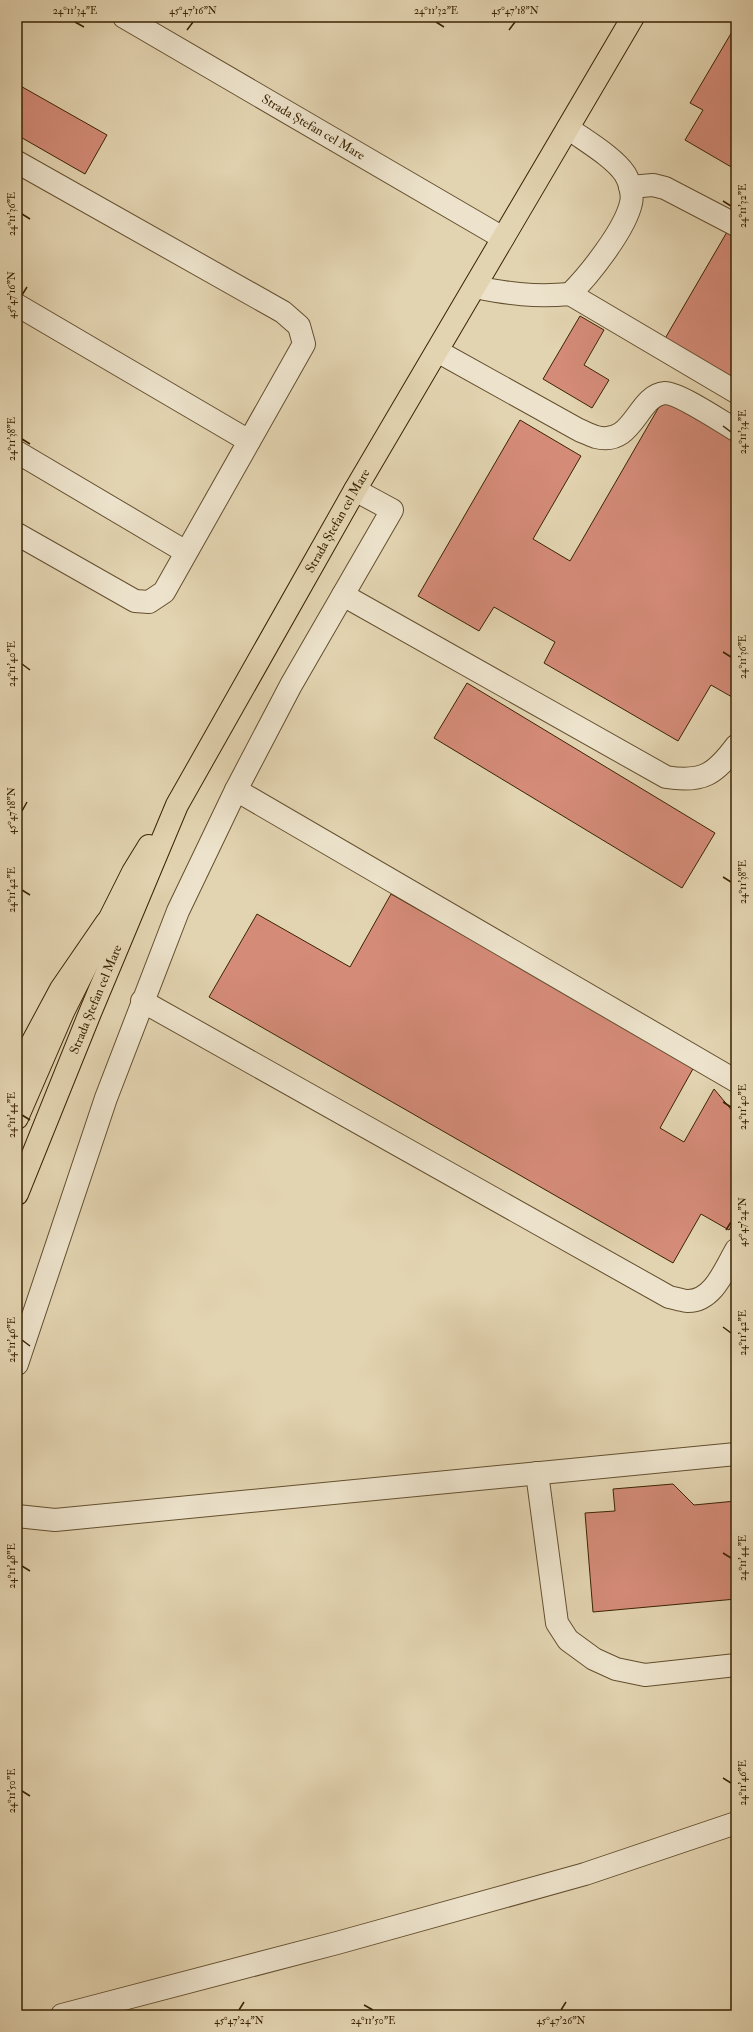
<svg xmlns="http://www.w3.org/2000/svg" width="753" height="2032" font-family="'IM FELL Double Pica',serif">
<rect width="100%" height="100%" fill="#e3d4b1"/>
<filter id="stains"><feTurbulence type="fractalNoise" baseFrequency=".005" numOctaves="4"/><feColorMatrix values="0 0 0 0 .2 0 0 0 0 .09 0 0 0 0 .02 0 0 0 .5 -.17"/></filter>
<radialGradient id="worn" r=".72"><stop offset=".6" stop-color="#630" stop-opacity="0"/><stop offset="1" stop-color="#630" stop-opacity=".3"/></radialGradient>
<g fill="#d48b78" stroke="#3a2302">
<polygon points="736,25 736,163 733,168 685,140 703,110 690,103"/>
<polygon points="17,84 107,135 85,174 17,135"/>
<polygon points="727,232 736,237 736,384 663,342"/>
<polygon points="580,316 604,330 584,365 609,380 592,408 543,379"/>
<polygon points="663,400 736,442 736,690 732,697 711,685 678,741 544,663 555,642 494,607 479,631 418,596 520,420 581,456 533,539 570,561"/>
<polygon points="467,683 715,833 682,888 434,738"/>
<polygon points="391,894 694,1067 660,1128 684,1142 714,1089 735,1114 736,1219 729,1230 701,1214 673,1263 209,997 257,914 350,967"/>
<polygon points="673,1484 694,1505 736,1501 736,1599 593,1612 585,1513 615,1511 613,1489"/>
</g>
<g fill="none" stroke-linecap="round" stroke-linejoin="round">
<defs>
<g id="minor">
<path id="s1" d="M124 17 503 238"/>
<path d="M568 128C584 140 614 157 625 174 630 182 633 195 631 203 625 230 589 275 570 294"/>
<polyline points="17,162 283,312 299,326 304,344 164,592 149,602 135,601 17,534"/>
<polyline points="630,187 653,185 665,188 736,225"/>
<path d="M475 287C509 294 535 297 570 294L736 392"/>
<polyline points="17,305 249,441"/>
<path d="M437 351 579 430C584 432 590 435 596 437 634 447 637 395 665 393 679 393 722 422 736 430"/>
<polyline points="17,452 186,552"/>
<path d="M343 595 666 777C703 783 715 774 736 746"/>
<polyline points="236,790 736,1081"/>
<path d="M142 1001 669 1297C674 1298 681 1300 687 1301 713 1302 725 1269 736 1250"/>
<polyline points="17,1364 106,1098 178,911 236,790 291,685 392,510 355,490"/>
<polyline points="537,1473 557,1623 568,1640 594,1659 616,1669 645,1675 736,1665"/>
<polyline points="17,1516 55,1520 736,1454"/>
<polyline points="62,2015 337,1943 585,1874 736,1823"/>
</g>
<g id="major">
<polyline points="17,1118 63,1012 133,872 149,846"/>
<path id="s2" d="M17 1194 90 1013 177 805 355 490 633 17"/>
</g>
<polyline id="highway" points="17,1071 61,989 107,922"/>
</defs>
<use href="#minor" stroke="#644f2e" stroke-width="24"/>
<use href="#major" stroke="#3a2302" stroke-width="24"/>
<use href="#highway" stroke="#3a2302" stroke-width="24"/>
<use href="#minor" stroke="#ede3cc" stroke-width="22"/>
<use href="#major" stroke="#e3d4b1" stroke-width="22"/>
<use href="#highway" stroke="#e3d4b1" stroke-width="22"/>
</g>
<path fill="none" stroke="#3a2302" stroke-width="1.5" d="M75 22 84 27M436 22 444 27M187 30 193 22M509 30 515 22M723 201 731 206M22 214 30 219M22 295 27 287M723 426 731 432M22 439 30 444M723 652 731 657M22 664 30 670M22 811 27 802M723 877 731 882M22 890 30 895M723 1102 731 1107M22 1115 30 1120M726 1230 731 1222M723 1327 731 1333M22 1340 30 1346M723 1553 731 1558M22 1566 30 1571M723 1778 731 1783M22 1791 30 1796M364 2005 373 2010M239 2010 244 2002M561 2010 566 2002"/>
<g text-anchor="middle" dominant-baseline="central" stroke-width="3.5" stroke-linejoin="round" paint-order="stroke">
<g font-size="13" fill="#3a2302" stroke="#ede3cc">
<text stroke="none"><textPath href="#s1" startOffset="219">Strada Ștefan cel Mare</textPath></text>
<text stroke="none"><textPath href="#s2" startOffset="747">Strada Ștefan cel Mare</textPath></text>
<text stroke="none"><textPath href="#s2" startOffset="210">Strada Ștefan cel Mare</textPath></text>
</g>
</g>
<rect width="753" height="2032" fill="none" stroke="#e3d4b1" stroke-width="44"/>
<rect x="22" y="22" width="709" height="1988" fill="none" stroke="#3a2302" stroke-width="1.5"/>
<g font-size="10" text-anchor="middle" fill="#3a2302">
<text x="75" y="14">24°11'34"E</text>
<text x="193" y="14">45°47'16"N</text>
<text x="436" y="14">24°11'32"E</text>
<text x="515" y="14">45°47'18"N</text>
<text transform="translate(742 206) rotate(-90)" y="4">24°11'32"E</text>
<text transform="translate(11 214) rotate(-90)" y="4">24°11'36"E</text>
<text transform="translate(11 295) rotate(-90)" y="4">45°47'16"N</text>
<text transform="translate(742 432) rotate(-90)" y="4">24°11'34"E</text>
<text transform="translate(11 439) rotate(-90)" y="4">24°11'38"E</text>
<text transform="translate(742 657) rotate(-90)" y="4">24°11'36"E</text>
<text transform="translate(11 664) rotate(-90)" y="4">24°11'40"E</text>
<text transform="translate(11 811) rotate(-90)" y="4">45°47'18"N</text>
<text transform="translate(742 882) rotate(-90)" y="4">24°11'38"E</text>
<text transform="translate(11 890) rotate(-90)" y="4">24°11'42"E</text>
<text transform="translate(742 1107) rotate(-90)" y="4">24°11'40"E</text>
<text transform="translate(11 1115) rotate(-90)" y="4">24°11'44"E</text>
<text transform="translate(742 1222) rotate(-90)" y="4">45°47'24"N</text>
<text transform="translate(742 1333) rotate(-90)" y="4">24°11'42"E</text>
<text transform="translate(11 1340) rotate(-90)" y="4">24°11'46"E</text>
<text transform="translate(742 1558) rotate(-90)" y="4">24°11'44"E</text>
<text transform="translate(11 1566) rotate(-90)" y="4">24°11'48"E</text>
<text transform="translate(742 1783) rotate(-90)" y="4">24°11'46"E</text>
<text transform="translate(11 1791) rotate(-90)" y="4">24°11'50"E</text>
<text x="239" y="2024">45°47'24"N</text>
<text x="373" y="2024">24°11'50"E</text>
<text x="561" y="2024">45°47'26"N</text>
</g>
<rect width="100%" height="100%" filter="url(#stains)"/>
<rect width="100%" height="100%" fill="url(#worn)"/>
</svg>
